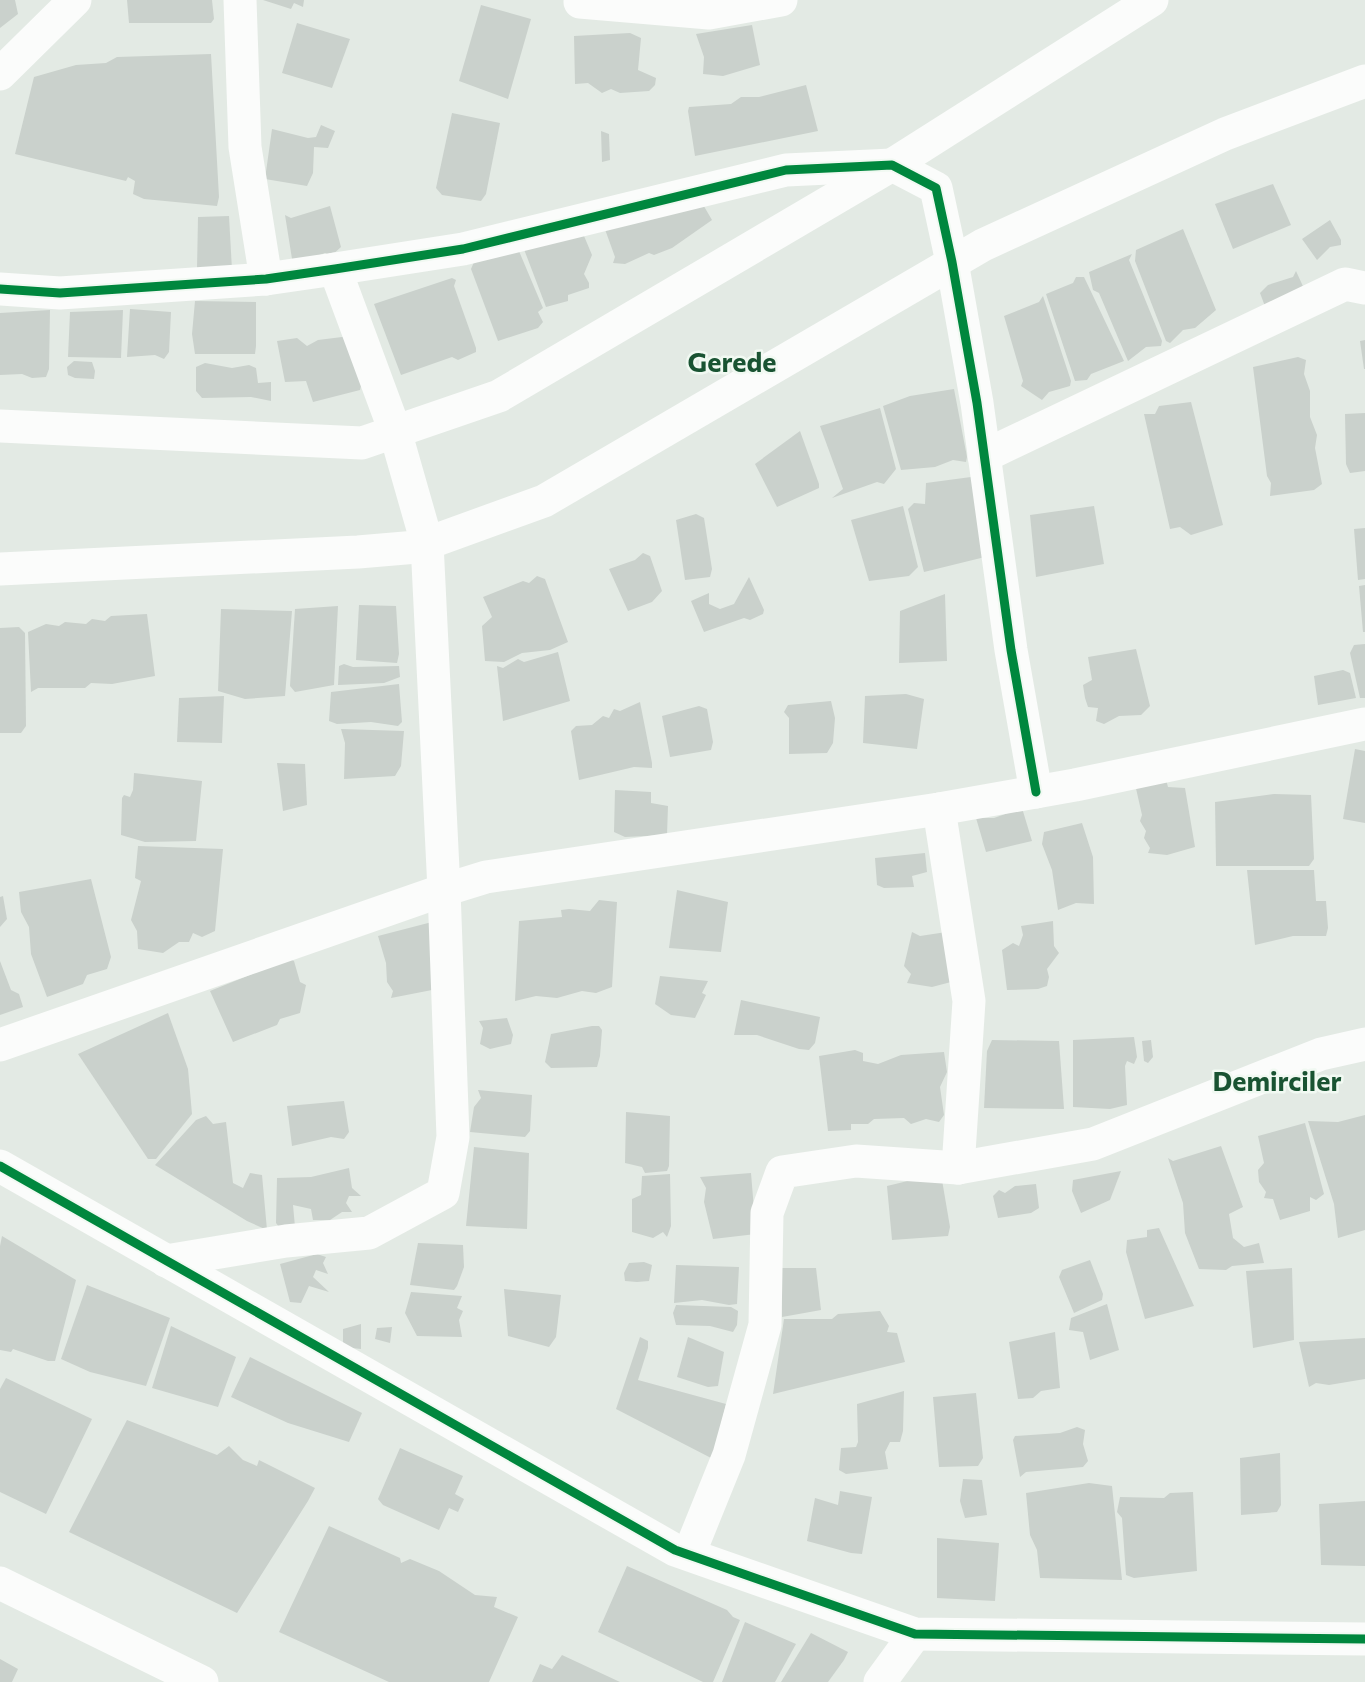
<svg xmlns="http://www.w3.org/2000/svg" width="1365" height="1682" font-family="Commissioner,sans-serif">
<rect width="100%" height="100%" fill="#e3eae4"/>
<g fill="#cad1cc">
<polygon points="0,0 15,0 18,14 0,28"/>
<polygon points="127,0 212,0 214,19 211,23 129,23"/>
<polygon points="263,0 304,0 303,7 294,3 291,9"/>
<polygon points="481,5 531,19 508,99 459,81"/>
<polygon points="297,23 350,39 332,88 282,73"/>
<polygon points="752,25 760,65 723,76 703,74 704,57 696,34"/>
<polygon points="630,33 641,38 638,70 656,78 655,85 649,91 620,93 611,89 602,93 588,83 575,84 574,36"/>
<polygon points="211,54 219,197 217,206 144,199 133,194 135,181 128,177 126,181 15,154 34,77 76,65 106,63 117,57"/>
<polygon points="806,85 818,131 695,156 688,111 689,107 731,104 741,97 759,97"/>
<polygon points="452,113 500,123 486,194 481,201 442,195 436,188"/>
<polygon points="321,125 335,131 328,148 314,147 313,173 307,186 265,179 272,129 308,138 316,137"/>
<polygon points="601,131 609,134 610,160 602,162"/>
<polygon points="1273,184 1291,225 1233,249 1215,204"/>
<polygon points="698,196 712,220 672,248 654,255 649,253 625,264 613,263 615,257 602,221"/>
<polygon points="330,206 341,247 331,256 325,253 293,265 285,215 291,218"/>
<polygon points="229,216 232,270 197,269 198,217"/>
<polygon points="1330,220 1341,240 1341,245 1330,247 1317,260 1302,239"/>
<polygon points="579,224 592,255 584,274 589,283 589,288 568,295 568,301 546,307 522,244"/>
<polygon points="1183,229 1216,310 1195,328 1183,330 1170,343 1166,341 1135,261 1136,250"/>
<polygon points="516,244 543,308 538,312 543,322 538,328 498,341 471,269 474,262"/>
<polygon points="1132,254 1129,260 1162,341 1161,346 1146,347 1128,361 1099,293 1093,290 1089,272"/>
<polygon points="1296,271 1307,295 1269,317 1260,293 1268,285 1293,277"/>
<polygon points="1076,277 1084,277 1124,361 1091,374 1087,380 1075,381 1046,294 1073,283"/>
<polygon points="452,278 456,280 454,286 476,348 476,352 458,360 452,357 401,375 374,304"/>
<polygon points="1043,296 1071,381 1070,386 1049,392 1042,400 1021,386 1023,381 1004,316 1039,302"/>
<polygon points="195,301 256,302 256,346 255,354 195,354 192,334"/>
<polygon points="130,309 171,312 169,352 164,359 155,355 127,357"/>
<polygon points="50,310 49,369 46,377 32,378 22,374 0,375 0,313"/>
<polygon points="123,310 121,358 68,357 70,312"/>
<polygon points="350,336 362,382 360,390 313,402 306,381 285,382 277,341 297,338 307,346 318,340"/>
<polygon points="1365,340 1365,369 1364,369 1360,341"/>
<polygon points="1298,357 1306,360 1304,374 1310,391 1310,417 1317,435 1315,448 1322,484 1314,490 1270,496 1271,483 1267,476 1253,367"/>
<polygon points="74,361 92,362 95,371 94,379 75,378 68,375 67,367"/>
<polygon points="205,363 232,368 249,365 256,368 258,383 271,382 271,401 251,397 202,398 196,391 196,367"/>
<polygon points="954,389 967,457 966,462 953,460 935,467 901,470 883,406 910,396"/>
<polygon points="1191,402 1223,525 1191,535 1180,527 1170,529 1144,414 1155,414 1159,406"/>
<polygon points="880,408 896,469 884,484 877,482 832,498 843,489 820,426"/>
<polygon points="1365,413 1365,471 1350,473 1346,464 1345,414"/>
<polygon points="800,431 819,484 819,488 777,507 755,464"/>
<polygon points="971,477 985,557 924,572 908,509 914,503 925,504 926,483"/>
<polygon points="903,506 918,567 909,576 869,581 851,520"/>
<polygon points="1094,506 1104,564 1036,577 1030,515"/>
<polygon points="696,514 704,518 712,569 710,577 685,580 676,520"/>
<polygon points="1365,528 1365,579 1358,580 1354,529"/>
<polygon points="643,553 650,556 662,591 652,602 628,611 609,569 635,560"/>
<polygon points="537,576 545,579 568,642 550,650 522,653 504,662 485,661 482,626 492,617 483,597 523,581 529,583"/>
<polygon points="749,577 764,610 763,614 750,620 744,618 704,632 691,601 709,593 709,604 720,609 734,604"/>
<polygon points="1365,585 1365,632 1363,632 1359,586"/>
<polygon points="945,594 947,661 899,663 900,611"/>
<polygon points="359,605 396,606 399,654 397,663 356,660"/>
<polygon points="338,606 334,685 295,692 290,686 295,609"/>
<polygon points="221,609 292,611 285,696 245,699 218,691"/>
<polygon points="147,614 155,676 112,684 91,683 85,688 38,688 31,692 28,632 46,624 59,626 65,622 86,624 92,619 105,621 111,616"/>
<polygon points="19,627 25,633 26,726 21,733 0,733 0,628"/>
<polygon points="1365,644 1365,698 1360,698 1350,653 1354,645"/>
<polygon points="1136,649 1150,706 1141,715 1119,716 1104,724 1096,721 1098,708 1088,707 1085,698 1083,685 1092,680 1088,657"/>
<polygon points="558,652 570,701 503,721 497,666 503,668 518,659 524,662"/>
<polygon points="344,664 353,667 399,666 400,677 384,683 338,685 339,666"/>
<polygon points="1343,670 1350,673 1356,698 1318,705 1314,676"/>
<polygon points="399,684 402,722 398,726 371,722 337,724 329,721 331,692"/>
<polygon points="906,694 924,699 917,749 863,743 865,696"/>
<polygon points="224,696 222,743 177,742 179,698"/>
<polygon points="831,701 835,718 833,743 827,753 789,754 789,718 784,712 788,705"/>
<polygon points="640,702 652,763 652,768 634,767 579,780 571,731 576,726 592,725 603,716 609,718 614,709 620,711"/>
<polygon points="699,706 707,709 713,742 711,750 670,757 662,716"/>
<polygon points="341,729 404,731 401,766 395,776 344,779 345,743"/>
<polygon points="1355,749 1365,751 1365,823 1343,819"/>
<polygon points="277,763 305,764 307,805 283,811"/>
<polygon points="134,773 202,781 196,841 145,842 121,835 122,798 124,795 130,797 133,790"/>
<polygon points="1165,776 1168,787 1185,788 1195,847 1167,855 1148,853 1150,848 1144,838 1146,831 1140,821 1142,815 1135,784"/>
<polygon points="615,790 651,792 651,803 668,806 667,835 625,837 614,832"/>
<polygon points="1274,794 1311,795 1314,859 1309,866 1216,866 1215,802"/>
<polygon points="1022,808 1032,841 986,852 976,818 994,818"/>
<polygon points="1082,823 1093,857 1094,904 1076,903 1058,910 1052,870 1042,844 1044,832"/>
<polygon points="138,846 223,849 215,931 202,937 193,933 189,942 179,942 163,953 138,949 137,931 131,920 141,881 135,878"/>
<polygon points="925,853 927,872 912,876 914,887 884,888 877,885 875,858"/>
<polygon points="1247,870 1314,870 1316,901 1326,901 1328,928 1326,936 1293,936 1255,945"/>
<polygon points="91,879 111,957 107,969 87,975 83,984 47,997 31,954 29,927 21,912 19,892"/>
<polygon points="677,890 728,902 721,952 669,948"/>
<polygon points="3,896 7,919 0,927 0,897"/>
<polygon points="599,900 617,902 612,987 596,993 582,991 557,998 536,996 515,1001 519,921 562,917 561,910 569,909 590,911"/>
<polygon points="1053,921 1054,946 1059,953 1047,969 1049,977 1047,986 1038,989 1007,990 1002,950 1013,943 1019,946 1023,935 1021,926"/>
<polygon points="432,922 432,990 391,998 393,991 387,982 386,963 378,936"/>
<polygon points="953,931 951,982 932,987 907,983 911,974 904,966 912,932 920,936"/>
<polygon points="290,959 294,961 300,982 306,985 300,1013 280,1019 277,1025 233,1042 210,991"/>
<polygon points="0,961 11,990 19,994 23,1007 0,1015"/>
<polygon points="660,976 708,981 702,993 706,995 695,1018 671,1015 655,1004"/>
<polygon points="741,1000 820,1017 815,1043 809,1050 799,1049 757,1035 734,1035"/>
<polygon points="168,1013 188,1069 192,1114 156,1159 148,1159 78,1054"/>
<polygon points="507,1018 513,1035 511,1044 490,1049 480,1044 483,1028 479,1021"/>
<polygon points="592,1026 599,1026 602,1030 600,1056 597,1067 551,1068 545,1062 551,1034"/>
<polygon points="1134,1037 1137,1057 1134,1064 1127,1061 1125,1066 1127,1105 1110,1109 1073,1107 1073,1040"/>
<polygon points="992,1040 1059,1041 1064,1109 984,1108 987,1051"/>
<polygon points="1151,1040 1153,1057 1148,1063 1144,1061 1142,1041"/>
<polygon points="855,1050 863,1053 863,1061 878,1064 901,1055 944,1052 947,1072 940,1087 944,1115 939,1122 926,1119 911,1124 904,1118 874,1119 868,1124 851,1124 851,1130 828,1131 819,1056"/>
<polygon points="478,1090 532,1095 530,1131 525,1137 470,1132 474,1107 481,1098"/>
<polygon points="344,1101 349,1132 344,1139 331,1137 292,1146 287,1106"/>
<polygon points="626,1112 670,1116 669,1166 667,1171 645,1173 642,1167 625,1163"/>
<polygon points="1365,1115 1365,1230 1338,1238 1334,1204 1308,1121 1338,1122"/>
<polygon points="206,1116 213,1124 226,1122 233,1183 243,1188 250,1173 262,1175 267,1230 247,1221 155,1165 196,1120"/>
<polygon points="1305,1123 1324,1194 1316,1200 1310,1197 1310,1211 1280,1220 1273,1199 1264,1198 1266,1192 1259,1182 1258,1170 1264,1163 1258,1136"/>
<polygon points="1221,1146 1243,1207 1229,1214 1233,1238 1244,1247 1259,1243 1264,1263 1232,1266 1226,1270 1199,1269 1185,1233 1183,1203 1168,1158 1173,1161"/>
<polygon points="474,1147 529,1153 527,1229 466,1226"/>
<polygon points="349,1168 352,1188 361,1196 349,1196 346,1203 352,1212 342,1212 330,1220 313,1220 311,1209 293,1205 295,1227 279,1227 276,1223 277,1178 311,1177"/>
<polygon points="1121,1171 1110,1200 1081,1213 1072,1191 1073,1180"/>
<polygon points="751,1173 756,1234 713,1239 704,1202 706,1188 700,1177"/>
<polygon points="670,1174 671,1226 667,1237 663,1232 653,1238 632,1232 632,1199 641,1195 642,1176"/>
<polygon points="916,1179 942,1180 950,1227 948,1236 892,1240 887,1186"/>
<polygon points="1036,1184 1039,1208 1031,1213 998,1218 993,1196 999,1190 1005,1193 1015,1186"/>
<polygon points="1159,1228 1194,1306 1145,1319 1126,1252 1127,1240 1147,1237 1147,1230"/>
<polygon points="2,1236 76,1280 55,1361 48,1361 13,1349 11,1352 0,1350 0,1246"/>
<polygon points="418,1243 463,1245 464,1267 457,1286 454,1290 410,1285"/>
<polygon points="317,1254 326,1257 323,1263 328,1274 316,1270 313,1277 329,1292 309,1286 301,1303 290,1302 280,1264"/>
<polygon points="1090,1260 1103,1294 1102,1300 1074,1313 1059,1277 1062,1270"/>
<polygon points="644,1262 652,1265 649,1281 637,1282 625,1281 624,1273 629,1263"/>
<polygon points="676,1265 739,1267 737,1304 729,1305 702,1300 674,1303"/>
<polygon points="781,1268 816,1268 821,1310 782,1317"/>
<polygon points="1292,1268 1294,1340 1253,1348 1246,1271"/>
<polygon points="87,1285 170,1318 146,1386 90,1372 61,1359"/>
<polygon points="504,1289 561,1295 556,1337 549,1347 508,1336"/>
<polygon points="411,1292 462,1296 457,1308 463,1311 459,1320 462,1337 417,1336 405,1313"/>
<polygon points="1107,1304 1119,1350 1090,1360 1083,1332 1069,1330 1071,1318"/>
<polygon points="676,1305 731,1307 738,1311 737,1325 733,1332 710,1326 676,1325 673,1313"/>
<polygon points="880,1311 889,1326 887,1332 897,1333 905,1362 773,1394 784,1319 832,1319 838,1314"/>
<polygon points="361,1324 361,1349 343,1347 343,1329"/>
<polygon points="171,1326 236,1357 218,1407 152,1388"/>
<polygon points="392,1327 390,1343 375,1339 377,1328"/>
<polygon points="1055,1332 1060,1388 1041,1391 1033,1398 1018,1399 1009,1342"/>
<polygon points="640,1337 648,1341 648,1348 638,1380 726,1404 713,1459 616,1409"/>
<polygon points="688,1337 724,1352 718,1386 708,1387 677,1377"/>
<polygon points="1365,1338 1365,1379 1329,1385 1316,1383 1309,1387 1299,1342"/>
<polygon points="250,1357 362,1413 349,1442 288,1423 231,1397"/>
<polygon points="6,1378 92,1419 46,1514 0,1492 0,1389"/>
<polygon points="904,1391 903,1431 900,1442 890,1442 885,1452 888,1469 846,1474 839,1470 841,1448 856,1447 858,1442 857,1404"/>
<polygon points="976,1393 983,1458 978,1466 939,1467 933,1397"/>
<polygon points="127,1420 217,1455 229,1446 243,1460 257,1466 259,1460 315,1488 308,1501 237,1613 69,1532"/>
<polygon points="1077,1427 1085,1430 1083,1444 1088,1461 1083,1467 1026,1472 1020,1477 1013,1440 1015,1436 1060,1433"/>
<polygon points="400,1448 463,1476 455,1494 464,1499 458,1512 449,1508 439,1530 383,1505 378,1499"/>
<polygon points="1280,1453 1281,1505 1277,1512 1241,1515 1240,1458"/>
<polygon points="963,1479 982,1480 987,1515 965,1518 960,1501"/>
<polygon points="1089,1483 1112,1486 1122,1580 1040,1578 1037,1550 1030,1535 1026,1493"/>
<polygon points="840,1491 872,1497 862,1554 851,1553 807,1541 815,1498 838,1505"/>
<polygon points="1193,1492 1197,1571 1134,1578 1126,1575 1122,1518 1117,1512 1120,1497 1164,1498 1170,1493"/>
<polygon points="1365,1501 1365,1566 1321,1565 1319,1504"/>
<polygon points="329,1526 400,1558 401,1563 410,1559 439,1571 475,1595 497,1597 494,1607 518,1617 489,1682 389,1682 279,1632"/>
<polygon points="937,1538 999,1543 995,1601 937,1598"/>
<polygon points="627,1566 727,1610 733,1617 740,1620 713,1682 703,1682 598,1632"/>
<polygon points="745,1622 796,1644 775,1682 722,1682"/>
<polygon points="811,1633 848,1652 844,1660 828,1682 781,1682"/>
<polygon points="562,1655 620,1682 532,1682 540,1664 552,1669"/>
<polygon points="0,1659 18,1669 12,1682 0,1682"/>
</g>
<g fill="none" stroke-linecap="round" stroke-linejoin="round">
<g stroke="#fbfcfb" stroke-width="33">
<polyline points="240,0 245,147 266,279"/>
<polyline points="580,2 709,13 781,0"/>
<polyline points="0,74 75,0"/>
<polyline points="0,289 60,293 266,279 335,269 463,249 786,170 892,165 936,188 952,262 977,403 1011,650 1036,792"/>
<polyline points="0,426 362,443 499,396 892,165 1152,0"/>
<polyline points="984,456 1345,284 1365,288"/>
<polyline points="0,569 358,552 417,547 544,501 983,245 1225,134 1365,81"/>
<polyline points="939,809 969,1001 958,1168"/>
<polyline points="0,1045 444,890 486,877 939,809 1075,785 1365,724"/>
<polyline points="0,1166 675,1550 915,1634 1365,1639"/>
<polyline points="166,1261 286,1241 369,1233 443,1193 453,1137 444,890 427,543 395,431 335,269"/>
<polyline points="689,1554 729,1455 765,1325 767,1213 782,1172 856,1161 958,1168 1093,1144 1321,1054 1365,1044"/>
<polyline points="0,1583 202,1682"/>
<polyline points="880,1682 915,1634"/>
</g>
<defs>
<g id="cycleway">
<polyline points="0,289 60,293 266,279 335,269 463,249 786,170 892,165 936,188 952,262 977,403 1011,650 1036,792"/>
<polyline points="0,1166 675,1550 915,1634 1365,1639"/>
</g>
</defs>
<use href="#cycleway" stroke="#f1f9f2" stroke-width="13"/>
<use href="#cycleway" stroke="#00873e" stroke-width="9"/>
</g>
<g text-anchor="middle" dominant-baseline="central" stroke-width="5" stroke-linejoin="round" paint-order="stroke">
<g font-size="27" font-weight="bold" fill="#195332" stroke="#f1f9f2">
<text x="732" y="361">Gerede</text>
<text x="1277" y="1080">Demirciler</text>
</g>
</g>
</svg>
